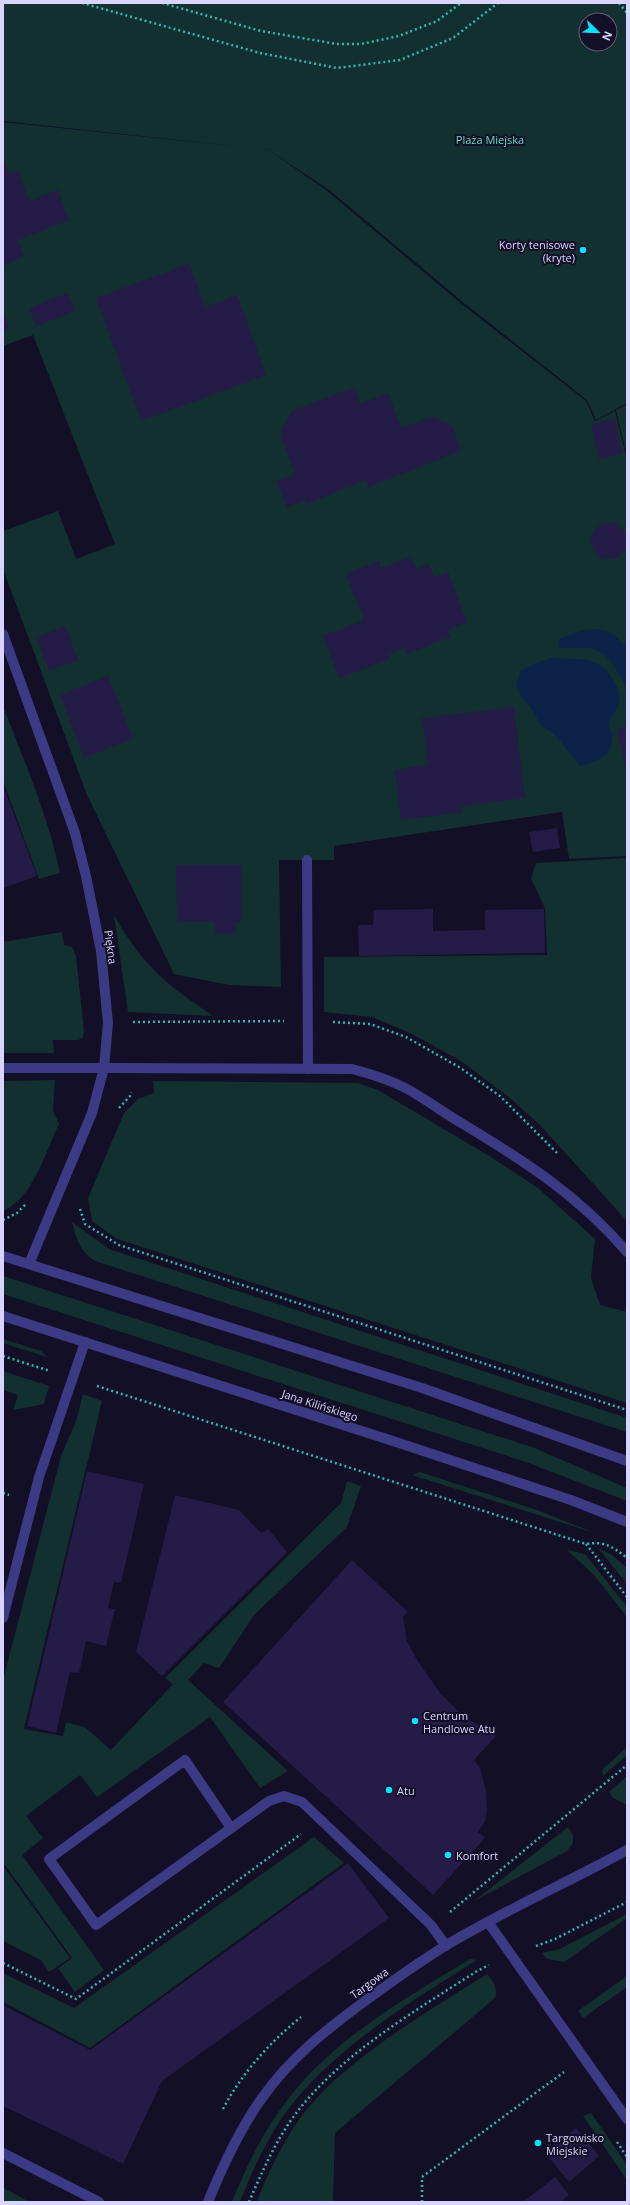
<svg xmlns="http://www.w3.org/2000/svg" width="630" height="2205" font-family="'Open Sans',sans-serif">
<rect width="100%" height="100%" fill="#130f26"/>
<g fill="#12302f" fill-rule="evenodd">
<path d="M3 3H627V403L596 420 587 400 464 303 328 189 270 151 326 190 463 305 586 401 595 421 615 411 627 460V856L569 859 562 812 334 846V860H279L281 987 229 985 174 974 87 795 3 569V531L58 511 76 559 115 544 33 335 3 346V122L270 150 3 121ZM586 20H610V44H586Z"/>
<polygon points="627,404 627,457 616,410"/>
<path d="M3 706C24 761 48 815 60 873L39 879 3 781Z"/>
<polygon points="627,858 627,1221 540,1125 511,1099 461,1061 410,1033 372,1017 324,1012 324,957 547,955 545,908 531,879 536,863"/>
<path d="M114 915C128 940 146 965 168 983 182 995 198 1005 213 1016L128 1012Z"/>
<polygon points="62,932 64,945 72,947 76,956 84,1031 83,1038 78,1040 53,1040 54,1053 3,1053 3,942"/>
<path d="M55 1080 53 1111 59 1124C45 1153 33 1198 3 1211V1081Z"/>
<polygon points="153,1081 358,1083 378,1090 491,1157 538,1188 595,1239 591,1278 600,1305 627,1312 627,1403 117,1239 92,1221 88,1198 124,1113 138,1099 154,1093"/>
<path d="M72 1222 109 1249 627 1418V1432L95 1261C80 1252 76 1238 72 1222Z"/>
<polygon points="3,1276 532,1447 627,1488 627,1501 526,1462 3,1294"/>
<polygon points="3,1339 41,1351 47,1357 3,1343"/>
<polygon points="3,1371 49,1386 44,1404 13,1410 18,1395 3,1390"/>
<polygon points="83,1394 102,1401 24,1729 63,1736 66,1722 86,1728 111,1750 173,1684 165,1678 341,1503 347,1481 361,1486 347,1527 254,1615 219,1668 204,1663 188,1680 288,1771 260,1788 210,1717 97,1797 80,1775 26,1816 43,1838 22,1855 104,1970 75,1992 58,1968 72,1958 5,1865 3,1866 3,1680 61,1456 76,1421"/>
<polygon points="420,1472 537,1510 595,1533 412,1475"/>
<polygon points="598,1548 612,1555 627,1568 627,1584"/>
<polygon points="567,1550 585,1554 627,1607 627,1617 594,1575"/>
<polygon points="627,1747 627,1755 603,1776 602,1770"/>
<polygon points="627,1776 627,1805 613,1798 609,1792"/>
<polygon points="568,1827 573,1835 573,1843 567,1851 474,1901"/>
<polygon points="314,1837 344,1863 90,2048 3,2002 3,1973 74,2008"/>
<polygon points="4,1867 70,1958 49,1972 41,1960 3,1941"/>
<polygon points="627,1914 627,1918 564,1962 547,1959 542,1953 560,1949"/>
<path d="M470 1959 477 1960C412 2001 342 2043 293 2103 270 2132 253 2168 240 2202H232C249 2158 272 2115 304 2080 348 2031 414 1993 470 1959Z"/>
<path d="M487 1974C494 1982 498 1988 495 1998L335 2133 333 2202H257C267 2174 281 2146 298 2121 339 2063 427 2012 487 1974Z"/>
<polygon points="627,1976 627,1987 583,2018 578,2011"/>
<polygon points="591,2113 627,2165 627,2180 583,2116"/>
<polygon points="3,2188 30,2202 3,2202"/>
</g>
<g fill="#0c2248">
<path d="M599 629 613 634 627 647V688C618 673 609 651 590 648 580 647 570 650 559 647V639L580 631Z"/>
<path d="M551 658C564 659 578 658 591 661 607 665 622 687 619 703 618 711 609 717 609 725 609 729 613 733 612 737 611 759 599 761 580 766L556 736 540 724 530 706 522 699 516 686 520 671 533 664Z"/>
</g>
<g fill="#241b47">
<polygon points="3,159 9,174 18,170 29,201 58,190 69,220 18,240 24,257 3,265"/>
<polygon points="189,264 205,307 237,295 266,375 141,421 96,298"/>
<polygon points="68,293 75,311 36,326 29,308"/>
<polygon points="3,312 9,328 3,330"/>
<polygon points="354,387 360,404 388,393 401,428 431,417 451,424 461,451 368,487 366,480 306,504 304,500 287,507 276,481 295,474 280,434 292,411"/>
<polygon points="615,419 622,453 599,459 591,424"/>
<circle cx="609" cy="541" r="18"/>
<polygon points="411,557 416,569 429,564 434,577 448,572 467,622 447,630 450,637 407,654 404,648 388,654 390,659 339,678 323,636 364,620 346,574 379,561 381,568"/>
<polygon points="65,626 78,660 49,671 36,638"/>
<polygon points="108,676 133,738 84,758 60,695"/>
<polygon points="514,707 525,798 462,806 463,812 401,820 395,770 428,765 422,718"/>
<polygon points="627,727 627,768 626,768 617,729"/>
<polygon points="3,785 37,876 3,888"/>
<polygon points="557,828 560,848 533,852 529,832"/>
<polygon points="176,865 241,865 241,922 236,922 236,933 215,933 215,922 177,922"/>
<polygon points="433,909 433,931 485,930 485,910 544,909 545,953 359,956 358,925 373,925 374,910"/>
<polygon points="87,1471 144,1484 121,1583 114,1582 108,1608 115,1609 106,1646 86,1641 79,1673 70,1672 56,1733 27,1726"/>
<polygon points="175,1495 239,1510 261,1533 268,1529 287,1552 162,1676 136,1652"/>
<polygon points="352,1560 408,1612 403,1617 407,1641 417,1660 440,1693 463,1716 496,1736 474,1760 480,1768 486,1790 487,1811 485,1821 478,1832 485,1838 433,1895 223,1702"/>
<polygon points="348,1863 389,1918 162,2081 123,2164 3,2106 3,2005 90,2050"/>
<polygon points="576,2128 599,2156 569,2182 545,2153"/>
<polygon points="555,2177 569,2195 560,2202 523,2202"/>
</g>
<g fill="none" stroke-linecap="round" stroke-linejoin="round">
<g stroke="#2fb8b0" stroke-width="2.5" stroke-dasharray="2 3" stroke-linecap="butt">
<polyline points="82,3 260,53 337,68 400,60 453,38 498,3"/>
<polyline points="162,3 261,31 337,44 361,44 399,36 437,21 461,3"/>
<polyline points="619,3 627,13"/>
<polyline points="133,1022 284,1021"/>
<polyline points="333,1022 370,1024 406,1037 459,1067 500,1096 558,1154"/>
<polyline points="119,1108 130,1096 131,1092"/>
<polyline points="80,1209 85,1224 119,1245 627,1410"/>
<polyline points="3,1220 17,1213 27,1203"/>
<polyline points="3,1356 50,1371"/>
<path d="M97 1386 586 1544C604 1541 612 1546 627 1558"/>
<polyline points="3,1493 9,1495"/>
<polyline points="586,1544 627,1597"/>
<polyline points="450,1912 627,1765"/>
<polyline points="536,1946 555,1939 627,1902"/>
<polyline points="3,1963 76,1999 301,1834"/>
<path d="M223 2109C242 2073 269 2043 301 2017"/>
<polyline points="617,2142 627,2157"/>
<path d="M249 2202C262 2172 275 2142 294 2116 338 2056 415 2011 477 1971L489 1965"/>
<polyline points="422,2202 422,2177 564,2072"/>
</g>
<g stroke="#3d3a85" stroke-width="10">
<polyline points="3,1068 104,1068"/>
<polyline points="3,1618 39,1477 85,1342"/>
<polyline points="231,1828 185,1760 49,1859 96,1925 269,1801 284,1796 302,1802 431,1925 446,1946"/>
<polyline points="488,1922 627,2119"/>
<polyline points="3,2153 99,2202"/>
</g>
<g stroke="#3d3a85" stroke-width="10">
<polyline points="3,634 75,833 86,876 101,951 108,1023 104,1068 92,1113 29,1264"/>
<polyline points="307,860 308,1069"/>
<path d="M104 1068 352 1069C371 1074 391 1080 409 1090 427 1100 444 1113 463 1124 526 1162 579 1196 627 1252"/>
<path d="M208 2202C223 2165 239 2130 262 2098 290 2058 327 2029 365 2001 391 1982 418 1963 445 1946 503 1911 567 1883 627 1850"/>
</g>
<g stroke="#3d3a85" stroke-width="10">
<polyline points="3,1256 422,1388 627,1461"/>
<polyline points="3,1316 393,1441 571,1500 627,1522"/>
</g>
</g>
<g fill="#00e5ff" stroke="#130f26" stroke-width="1.5">
<circle cx="583" cy="250" r="4"/>
<circle cx="415" cy="1721" r="4"/>
<circle cx="389" cy="1790" r="4"/>
<circle cx="448" cy="1855" r="4"/>
<circle cx="538" cy="2143" r="4"/>
</g>
<g text-anchor="middle" dominant-baseline="central" stroke-width="4" stroke-linejoin="round" paint-order="stroke">
<g font-size="11" fill="#5fe0c0" stroke="#130f26">
<text x="490" y="139">Plaża Miejska</text>
</g>
<g font-size="11" fill="#d9d4ff" stroke="#130f26" text-anchor="start">
<text x="575" y="244" text-anchor="end">Korty tenisowe<tspan x="575" dy="13">(kryte)</tspan></text>
<text x="423" y="1715">Centrum<tspan x="423" dy="13">Handlowe Atu</tspan></text>
<text x="397" y="1790">Atu</text>
<text x="456" y="1855">Komfort</text>
<text x="546" y="2137">Targowisko<tspan x="546" dy="13">Miejskie</tspan></text>
</g>
<g font-size="11" fill="#d9d4ff" stroke="#130f26">
<text transform="translate(111 947) rotate(82)">Piękna</text>
<text transform="translate(320 1405) rotate(18)">Jana Kilińskiego</text>
<text transform="translate(369 1983) rotate(-36)">Targowa</text>
</g>
</g>
<rect width="630" height="2205" fill="none" stroke="#d9d4ff" stroke-width="8"/>
<g transform="translate(598 32) rotate(113)"><circle r="19" fill="#130f26" stroke="#625e7d"/>
<path d="M0-3L7 15L0 10L-7 15Z" fill="#00e5ff"/>
<text y="-6" font-size="11" font-weight="bold" text-anchor="middle" fill="#d9d4ff">N</text>
</g>
</svg>
